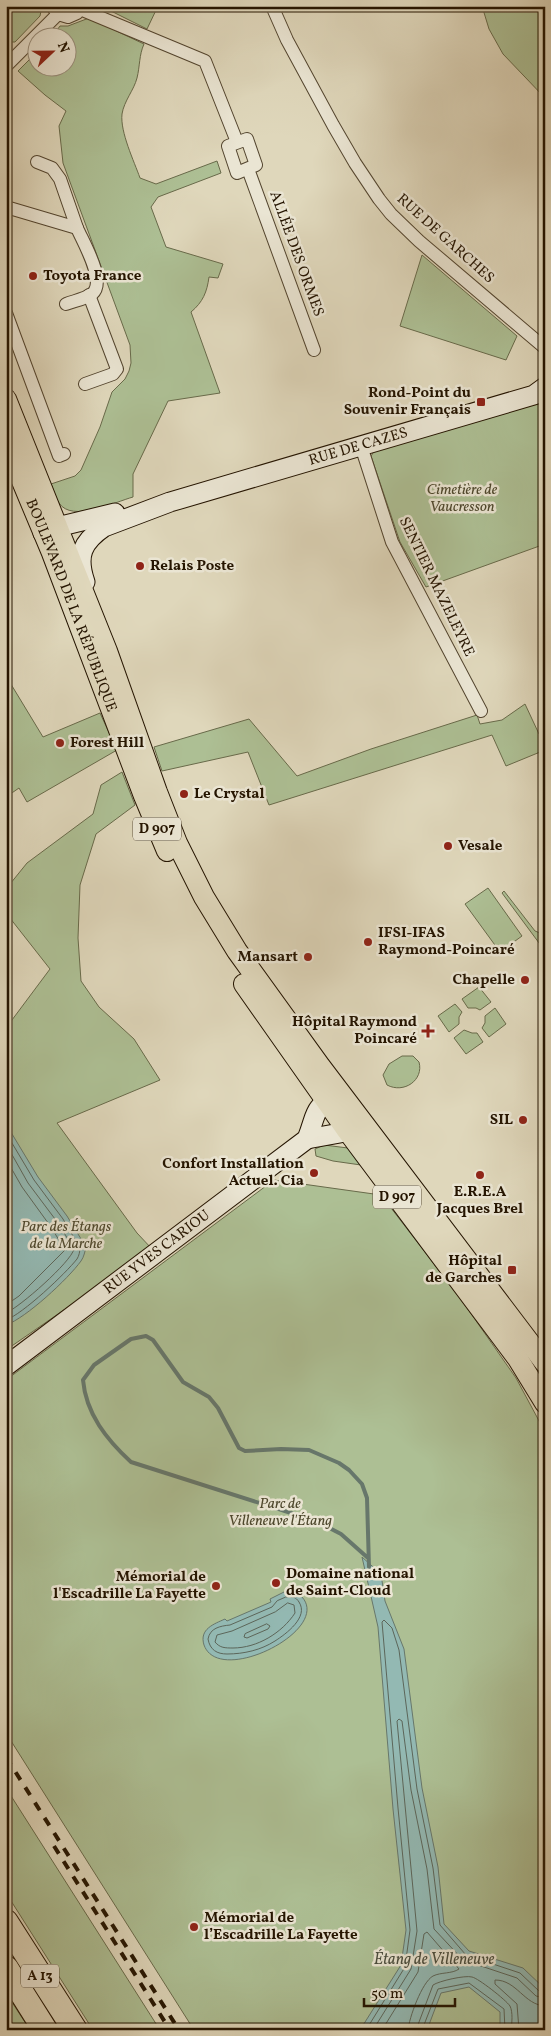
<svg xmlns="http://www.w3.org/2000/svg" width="551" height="2036" font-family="Vollkorn,serif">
<rect width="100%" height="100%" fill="#dfd7bb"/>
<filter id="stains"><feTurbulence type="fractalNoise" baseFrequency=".004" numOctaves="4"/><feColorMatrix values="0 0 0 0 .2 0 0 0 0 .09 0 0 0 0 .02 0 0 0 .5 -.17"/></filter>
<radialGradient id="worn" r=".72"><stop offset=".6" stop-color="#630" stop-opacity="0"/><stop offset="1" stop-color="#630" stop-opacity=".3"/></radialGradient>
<g fill="#adbf94" stroke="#686a4a">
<polygon points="6,6 42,6 40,16 15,42 10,42 6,35"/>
<polygon points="101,6 158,6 147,29"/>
<polygon points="482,6 545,6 545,98 503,54 489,29"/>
<path d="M89 18 144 44C139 55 140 66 137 78 134 90 124 101 122 114 120 132 134 161 140 178L156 184 217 161 221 173 158 197 151 207 166 247 223 264 218 278 209 277C207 292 203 302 191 312L220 393 168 401 133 474V497C115 502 72 523 59 503 55 498 54 490 51 484L75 476 81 470 100 427 112 392 125 379 129 371 131 363 130 345 63 163 59 126 66 111 45 95 18 71 37 52 38 68H68V38L52 37 60 26H68Z"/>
<polygon points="422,255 517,336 506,360 400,326"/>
<polygon points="545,400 545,544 426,587 400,542 371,456 375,450"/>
<polygon points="6,676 43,737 100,713 117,750 27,802 19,788 6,797"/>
<polygon points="525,704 539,734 545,732 545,750 506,766 492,735 269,805 248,752 162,771 154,747 249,719 297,776 371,749 477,715 480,724 502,720"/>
<polygon points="122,772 135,805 96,834 80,885 78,938 81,981 99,1007 134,1039 160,1080 57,1123 137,1233 152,1249 6,1350 6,1028 50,969 6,913 6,889 27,863 93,814 101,785"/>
<polygon points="488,888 522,936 500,952 465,904"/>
<polygon points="504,891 535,931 545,935 545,951 502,893"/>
<polygon points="479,987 491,1002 480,1010 476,1008 468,1008 462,999"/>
<polygon points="455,1004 462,1012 459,1017 459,1024 449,1032 438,1016"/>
<polygon points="495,1008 506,1024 489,1037 482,1028 485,1023 485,1016"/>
<polygon points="464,1030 472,1033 477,1033 483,1042 466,1054 454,1038"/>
<path d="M402 1056H413L419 1062C424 1080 404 1094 387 1085L383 1075 389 1064Z"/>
<polygon points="324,1145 348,1148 361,1165 333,1161 316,1156 315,1149"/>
<polygon points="274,1180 381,1195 458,1295 516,1378 545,1432 545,2030 194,2030 6,1733 6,1380"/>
<polygon points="6,1788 160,2030 93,2030 6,1893"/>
<polygon points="6,1993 30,2030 6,2030"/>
</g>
<g fill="#93b9b3" stroke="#67776b">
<path d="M6 1124 38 1177 67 1216 86 1247C85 1251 84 1257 81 1261 68 1279 26 1318 6 1325Z"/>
<polygon points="362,1557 381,1574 385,1601 404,1649 422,1788 438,1867 444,1924 469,1951 523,1968 545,1989 545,2030 500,2030 500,2012 469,1987 441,1993 427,2030 360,2030 401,1965 406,1930 393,1809 378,1627"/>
<path d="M284 1592C291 1591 297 1592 302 1597 332 1630 219 1687 204 1645 199 1629 214 1624 225 1619L227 1621 271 1602 270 1599Z"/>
</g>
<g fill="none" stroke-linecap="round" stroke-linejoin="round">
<g stroke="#5c665a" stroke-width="1">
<path d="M6 1133 34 1180 63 1219 80 1248C80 1251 79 1256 77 1259 66 1273 23 1314 6 1320"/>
<path d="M6 1144 28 1183 58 1223 74 1249C71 1262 20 1307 6 1313"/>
<polyline points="6,1159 22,1187 51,1227 65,1250 19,1296 6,1305"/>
<path d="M286 1597C292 1596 296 1597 299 1602 309 1617 286 1634 275 1641 261 1650 244 1654 227 1654 217 1654 210 1650 208 1639 210 1628 220 1626 230 1625L272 1607 277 1601Z"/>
<path d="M288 1603 294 1605 295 1613C282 1633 257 1648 233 1648 225 1648 220 1648 215 1642L217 1635 232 1631 275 1612Z"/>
<polygon points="267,1624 270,1626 268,1629 247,1638 244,1637 245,1634"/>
<polyline points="366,2030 405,1967 410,1930 398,1808 382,1622 384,1620 392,1628 399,1650 417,1789 433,1868 440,1925 466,1955 520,1973 539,1991 545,1992"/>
<polyline points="373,2030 411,1969 417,1931 397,1721 399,1719 402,1721 411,1790 427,1869 434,1929 463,1960 517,1978 536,1996 545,1998"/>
<path d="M382 2030 418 1972 424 1934 427 1932 459 1969C452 1974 441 1972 433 1976 422 1982 409 2018 408 2030"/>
<path d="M416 2030 433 1985C439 1981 465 1975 472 1977 478 1978 506 2000 510 2006 513 2012 512 2023 511 2030"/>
<polyline points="422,2030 438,1989 469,1983 504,2009 505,2030"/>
<path d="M519 2030 517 2004 495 1984V1980C517 1980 524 2005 545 2006"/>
</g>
<path stroke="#67776b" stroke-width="4" d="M368 1558 341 1534 316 1521 131 1462C107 1440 86 1414 83 1380L94 1365 131 1339 146 1336 153 1340 183 1382 209 1397 218 1408 239 1448 245 1451 281 1449 309 1450 339 1463 349 1470 362 1484 367 1498 369 1567"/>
<defs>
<g id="street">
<polyline points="52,6 58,14 68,17 77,13 81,6"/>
<polyline points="272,6 287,40 333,125 355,163 379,199 391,214 419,241 545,348"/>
<polyline points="80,9 205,61 237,142"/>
<polyline points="6,66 58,14"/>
<polygon points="247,139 256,165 237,173 228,146"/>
<polyline points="37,162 52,168 60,179 77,228"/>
<polyline points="248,169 314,350"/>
<path d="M6 207 77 228C83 242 107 282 92 294 85 299 74 301 66 304"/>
<polyline points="6,313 59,456 64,454"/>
<polyline points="85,384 113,374 117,369 89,295"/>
<polyline points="361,446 392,542 481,711"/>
</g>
<g id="secondary">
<polyline points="43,533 57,527 115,513"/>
<path id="s1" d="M85 582C76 556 82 542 104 527L170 502 534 395 545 387"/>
<polyline points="307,1139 340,1133 358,1120"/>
<path id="s2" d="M6 1366 307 1139C318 1111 311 1111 338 1093"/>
</g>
<g id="primary">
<polyline points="6,399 107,651 157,792 177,843 204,897 237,951 320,1066 545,1363"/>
<path id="s3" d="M6 443 52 553 144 796 167 851"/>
<polyline points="244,984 346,1129 518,1359 545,1403"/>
</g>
<g id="highway">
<polyline points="6,1922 75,2030"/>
<polyline points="6,1968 45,2030"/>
</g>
</defs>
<use href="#street" stroke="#53452f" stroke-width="14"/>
<use href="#secondary" stroke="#241400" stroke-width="21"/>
<use href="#primary" stroke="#241400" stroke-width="22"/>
<use href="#highway" stroke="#241400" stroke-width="26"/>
<use href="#street" stroke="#eae5d3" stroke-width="12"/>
<use href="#secondary" stroke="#eae5d3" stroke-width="19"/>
<use href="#primary" stroke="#dfd7bb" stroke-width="20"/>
<use href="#highway" stroke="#dfd7bb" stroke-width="24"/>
<g stroke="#241400" stroke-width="4" stroke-dasharray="9 9" stroke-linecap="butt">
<polyline points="6,1757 179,2030"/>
<polyline points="54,1846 170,2030"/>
</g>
</g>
<g fill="#8f2418" stroke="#eae5d3" stroke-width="2">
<circle cx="33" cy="276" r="5"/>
<rect x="476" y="397" width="10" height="10" rx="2.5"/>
<circle cx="140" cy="566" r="5"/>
<circle cx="60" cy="743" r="5"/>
<circle cx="184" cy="794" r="5"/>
<circle cx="448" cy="846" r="5"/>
<circle cx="368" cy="942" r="5"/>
<circle cx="308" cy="957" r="5"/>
<circle cx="525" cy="980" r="5"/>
<path d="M425.5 1023.5h5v5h5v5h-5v5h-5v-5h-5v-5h5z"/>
<circle cx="523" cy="1120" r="5"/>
<circle cx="314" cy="1173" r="5"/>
<circle cx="480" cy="1175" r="5"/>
<rect x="507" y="1265" width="10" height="10" rx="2.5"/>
<circle cx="276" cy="1583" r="5"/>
<circle cx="216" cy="1586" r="5"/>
<circle cx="194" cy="1927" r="5"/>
</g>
<g text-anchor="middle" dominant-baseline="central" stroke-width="5" stroke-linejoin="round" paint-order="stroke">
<g fill="#eae5d3" stroke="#5f533f" stroke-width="1">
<rect x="133" y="817.5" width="48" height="23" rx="4"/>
<rect x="373" y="1185.5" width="48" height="23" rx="4"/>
<rect x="21" y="1964.5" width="38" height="23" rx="4"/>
</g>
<g font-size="14" font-weight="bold" fill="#241400">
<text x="157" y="829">D 907</text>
<text x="397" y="1197">D 907</text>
<text x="40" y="1976">A 13</text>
</g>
<g font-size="15" fill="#241400" stroke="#eae5d3">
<text transform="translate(445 239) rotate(42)">RUE DE GARCHES</text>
<text transform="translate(296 254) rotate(70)">ALLÉE DES ORMES</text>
<text stroke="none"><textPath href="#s1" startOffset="331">RUE DE CAZES</textPath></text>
<text transform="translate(436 587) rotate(64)">SENTIER MAZELEYRE</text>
<text stroke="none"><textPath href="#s3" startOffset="175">BOULEVARD DE LA RÉPUBLIQUE</textPath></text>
<text stroke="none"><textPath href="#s2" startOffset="189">RUE YVES CARIOU</textPath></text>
</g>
<g font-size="15" font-weight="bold" fill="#241400" stroke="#eae5d3" text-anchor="start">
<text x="43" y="276">Toyota France</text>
<text x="471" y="393" text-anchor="end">Rond-Point du<tspan x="471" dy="17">Souvenir Français</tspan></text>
<text x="150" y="566">Relais Poste</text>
<text x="70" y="743">Forest Hill</text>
<text x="194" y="794">Le Crystal</text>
<text x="458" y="846">Vesale</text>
<text x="378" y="933">IFSI-IFAS<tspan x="378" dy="17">Raymond-Poincaré</tspan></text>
<text x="298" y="957" text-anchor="end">Mansart</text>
<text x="515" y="980" text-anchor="end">Chapelle</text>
<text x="417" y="1022" text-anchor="end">Hôpital Raymond<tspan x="417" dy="17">Poincaré</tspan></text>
<text x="513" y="1120" text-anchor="end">SIL</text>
<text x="304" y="1164" text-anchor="end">Confort Installation<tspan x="304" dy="17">Actuel. Cia</tspan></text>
<text x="480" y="1192" text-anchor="middle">E.R.E.A<tspan x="480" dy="17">Jacques Brel</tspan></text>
<text x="502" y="1261" text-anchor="end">Hôpital<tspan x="502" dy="17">de Garches</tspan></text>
<text x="286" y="1574">Domaine national<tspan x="286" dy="17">de Saint-Cloud</tspan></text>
<text x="206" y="1577" text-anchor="end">Mémorial de<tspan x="206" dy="17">l'Escadrille La Fayette</tspan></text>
<text x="204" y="1918">Mémorial de<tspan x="204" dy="17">l’Escadrille La Fayette</tspan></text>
</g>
<g font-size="15" font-style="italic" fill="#4d472c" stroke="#eae5d3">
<text x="462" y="490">Cimetière de<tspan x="462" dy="17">Vaucresson</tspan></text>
<text x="66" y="1227">Parc des Étangs<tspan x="66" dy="17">de la Marche</tspan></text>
<text x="280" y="1504">Parc de<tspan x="280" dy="17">Villeneuve l'Étang</tspan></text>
</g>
<g font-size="16" font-style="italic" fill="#4b4e3f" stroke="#eae5d3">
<text x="434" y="1960">Étang de Villeneuve</text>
</g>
</g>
<rect width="551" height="2036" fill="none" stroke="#dfd7bb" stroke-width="25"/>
<rect x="8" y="8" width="536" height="2021" fill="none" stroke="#241400" stroke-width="2.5"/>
<rect x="12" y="12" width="526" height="2011" fill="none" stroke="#241400"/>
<g transform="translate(52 52) rotate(68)"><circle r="24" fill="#eae5d3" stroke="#9b917f"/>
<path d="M0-4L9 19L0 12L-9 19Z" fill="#8f2418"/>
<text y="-8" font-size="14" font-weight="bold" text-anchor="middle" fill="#241400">N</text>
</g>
<path d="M364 1998v8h91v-8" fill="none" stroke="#241400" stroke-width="2.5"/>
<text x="371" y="1998" font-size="15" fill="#241400" stroke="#eae5d3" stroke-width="4" paint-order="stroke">50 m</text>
<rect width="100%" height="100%" filter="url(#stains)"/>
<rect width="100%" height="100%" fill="url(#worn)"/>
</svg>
